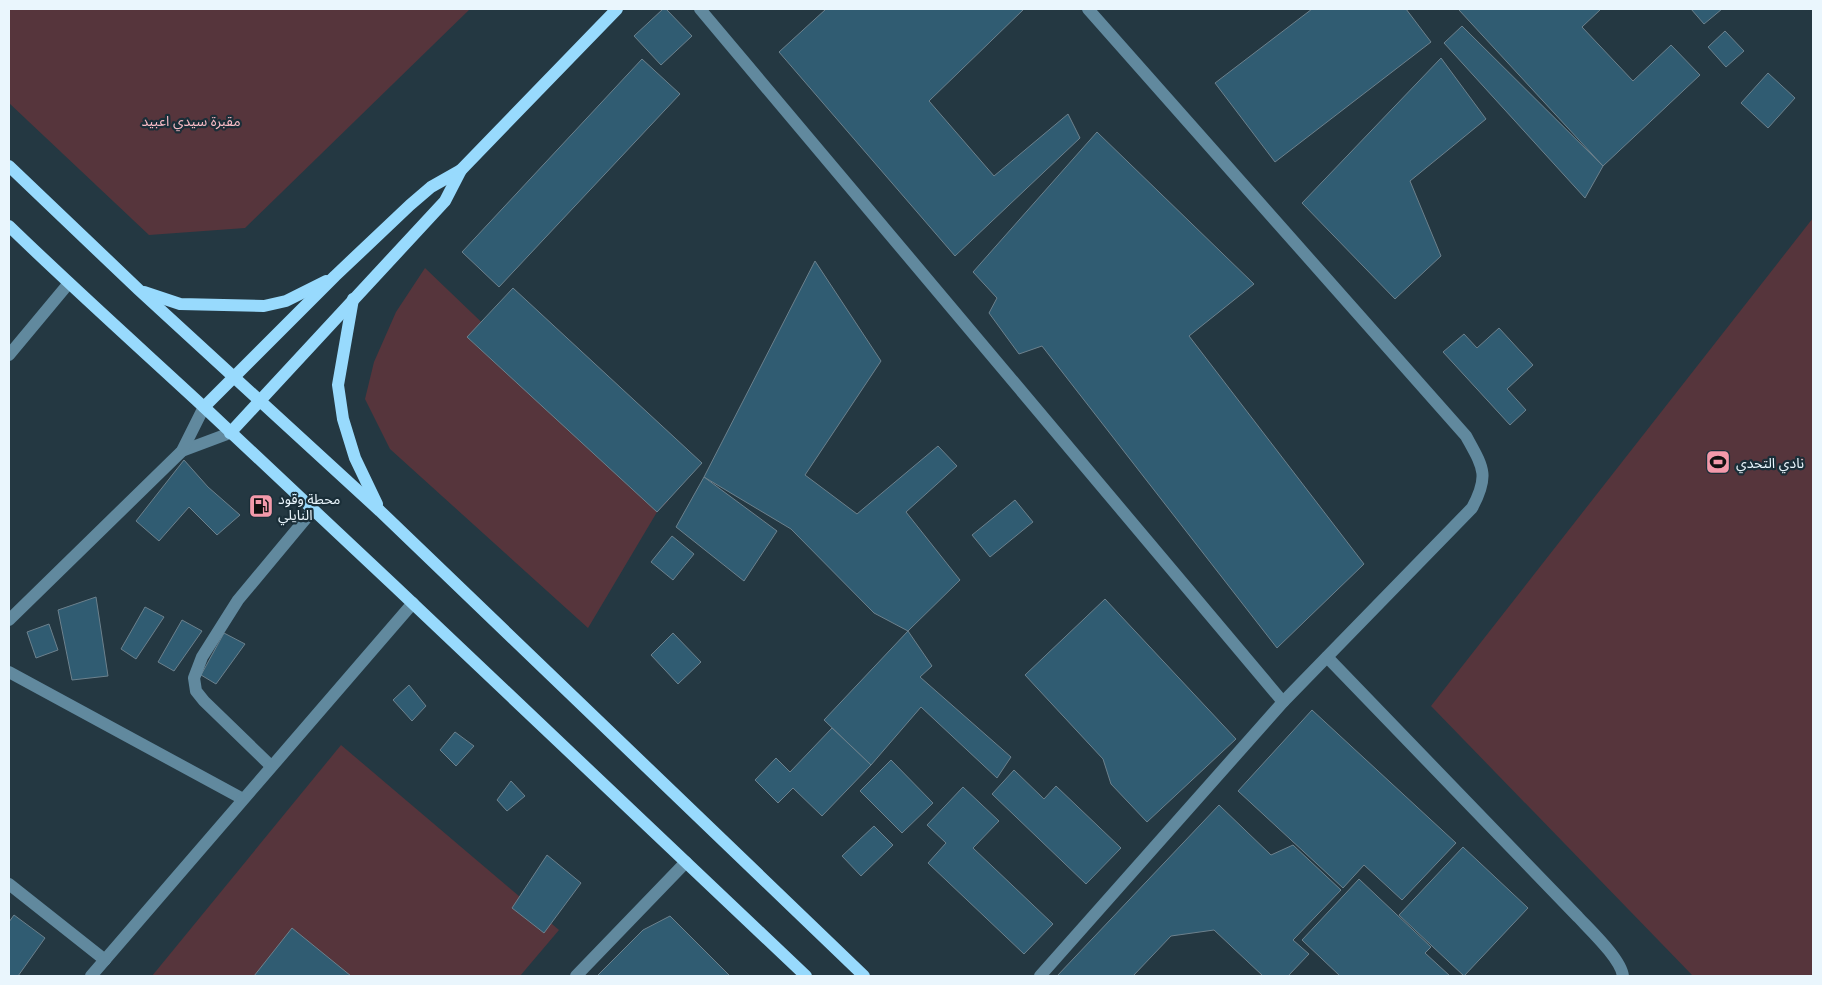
<svg xmlns="http://www.w3.org/2000/svg" width="1822" height="985" font-family="'Noto Sans','Noto Sans Arabic',sans-serif">
<rect width="100%" height="100%" fill="#243842"/>
<g fill="#56353c">
<polygon points="9,9 470,9 245,228 149,235 9,103"/>
<polygon points="1813,218 1813,976 1693,976 1431,706"/>
<polygon points="425,268 668,501 657,512 588,628 390,449 365,399 374,362 396,312"/>
<polygon points="341,745 559,930 520,976 152,976"/>
</g>
<g fill="#305c72" stroke="#6c818d">
<polygon points="663,9 666,9 692,36 661,65 634,36"/>
<polygon points="826,9 1024,9 929,101 994,176 1068,114 1080,138 955,256 779,52"/>
<polygon points="1312,9 1406,9 1431,42 1275,162 1215,83"/>
<polygon points="1461,9 1601,9 1582,27 1633,81 1671,45 1700,75 1603,166 1459,10"/>
<polygon points="1691,9 1722,9 1704,24"/>
<polygon points="1462,26 1603,166 1585,198 1444,43"/>
<polygon points="1725,31 1744,51 1726,67 1708,47"/>
<polygon points="1441,58 1486,119 1410,181 1441,256 1395,299 1302,203"/>
<polygon points="642,59 680,94 499,287 462,252"/>
<polygon points="1768,73 1795,98 1768,128 1741,103"/>
<polygon points="1097,132 1254,284 1189,336 1364,564 1277,648 1042,346 1019,354 989,313 997,298 973,272"/>
<polygon points="815,261 881,361 805,475 857,514 938,446 957,466 906,512 960,580 908,631 874,613 791,529 704,477"/>
<polygon points="513,288 702,463 657,512 467,337"/>
<polygon points="1499,328 1533,365 1507,389 1526,410 1510,425 1443,352 1464,334 1477,348"/>
<polygon points="184,460 208,487 240,515 217,535 189,507 159,541 136,521"/>
<polygon points="704,477 777,531 744,581 676,527"/>
<polygon points="1015,500 1033,522 990,557 972,535"/>
<polygon points="672,536 694,554 673,580 651,562"/>
<polygon points="96,597 108,676 72,680 58,610"/>
<polygon points="1105,599 1236,739 1147,822 1111,784 1103,759 1025,675"/>
<polygon points="145,607 164,617 136,659 121,649"/>
<polygon points="182,620 202,631 174,671 158,662"/>
<polygon points="49,624 58,650 36,658 27,632"/>
<polygon points="908,631 932,666 920,677 1011,757 997,778 921,707 871,765 824,720"/>
<polygon points="224,633 245,644 216,684 201,675"/>
<polygon points="673,633 701,662 678,684 651,655"/>
<polygon points="409,685 426,706 412,721 393,700"/>
<polygon points="1312,710 1456,843 1402,900 1364,865 1343,888 1238,791"/>
<polygon points="832,728 871,765 822,816 793,788 778,803 755,780 776,758 790,772"/>
<polygon points="455,732 474,746 456,766 440,750"/>
<polygon points="891,760 933,803 902,833 860,791"/>
<polygon points="1014,770 1044,799 1056,786 1121,848 1086,884 992,794"/>
<polygon points="511,781 525,796 507,811 497,800"/>
<polygon points="963,787 999,821 973,848 1053,924 1024,954 928,863 946,843 927,825"/>
<polygon points="1219,805 1271,855 1293,845 1341,890 1293,940 1309,954 1288,976 1263,976 1214,930 1171,936 1133,976 1057,976"/>
<polygon points="874,826 893,845 861,876 842,856"/>
<polygon points="1463,847 1528,908 1464,976 1399,915"/>
<polygon points="547,855 581,883 544,933 512,908"/>
<polygon points="1359,879 1431,947 1425,953 1450,976 1340,976 1302,940"/>
<polygon points="14,915 45,938 18,976 9,976 9,922"/>
<polygon points="670,916 730,976 597,976 643,930"/>
<polygon points="292,928 351,976 254,976"/>
</g>
<g fill="none" stroke-linecap="round" stroke-linejoin="round">
<g stroke="#61899e" stroke-width="12">
<polyline points="700,9 1283,702"/>
<polyline points="9,355 69,283"/>
<polyline points="182,451 230,433"/>
<polyline points="9,620 182,451 204,407"/>
<path d="M1327 657 1578 917C1590 930 1621 959 1623 976"/>
<polyline points="9,672 243,799"/>
<polyline points="271,766 204,701 196,691 194,678 202,657 238,600 313,510"/>
<polyline points="9,884 105,960"/>
<polyline points="91,976 413,603"/>
<polyline points="576,976 686,862"/>
<path d="M1040 976 1283 702 1472 508C1490 475 1483 467 1466 436L1088 9"/>
</g>
<g stroke="#98dafd" stroke-width="12">
<polyline points="9,166 139,290 380,511 864,976"/>
<path d="M9 226C73 288 140 348 206 409 407 597 607 787 806 976"/>
<polyline points="144,292 180,304 264,306 286,301 326,281"/>
<polyline points="353,299 338,385 343,419 355,458 377,504"/>
<polyline points="204,407 335,276 410,205 431,187 461,170 617,9"/>
<polyline points="230,433 445,201 461,170"/>
</g>
</g>
<defs>
<symbol id="stadium-square" viewBox="-11 -11 22 22"><rect x="-9" y="-9" width="18" height="18" rx="4" fill="#f39aab" stroke="#1a2e38"/><path d="M0-5a6.5 5 0 1 0 0 10a6.5 5 0 1 0 0-10ZM-3.5-1.8h7v3.6h-7Z" fill="#111"/></symbol>
<symbol id="fuel-square" viewBox="-11 -11 22 22"><rect x="-9" y="-9" width="18" height="18" rx="4" fill="#f39aab" stroke="#1a2e38"/><path d="M-5.5-6h7V0h2V4h1.3V-2.5L3-4.5l.8-.8L6-3V5H2.5V1h-1V6h-7ZM-4.2-4.7v3.2H.2V-4.7Z" fill="#111"/></symbol>
</defs>
<g fill-rule="evenodd">
<use href="#stadium-square" x="1704" y="448" width="28" height="28"/>
<use href="#fuel-square" x="247" y="492" width="28" height="28"/>
</g>
<g text-anchor="middle" dominant-baseline="central" stroke-width="4.5" stroke-linejoin="round" paint-order="stroke">
<g font-size="14" fill="#f9bcc6" stroke="#1a2e38">
<text x="191" y="120">مقبرة سيدي اعبيد</text>
</g>
<g font-size="14" fill="#eaf6fd" stroke="#1a2e38" text-anchor="start">
<text x="1736" y="462">نادي التحدي</text>
<text x="278" y="498">محطة وقود<tspan x="278" dy="16">النايلي</tspan></text>
</g>
</g>
<rect width="1822" height="985" fill="none" stroke="#eaf6fd" stroke-width="20"/>
</svg>
